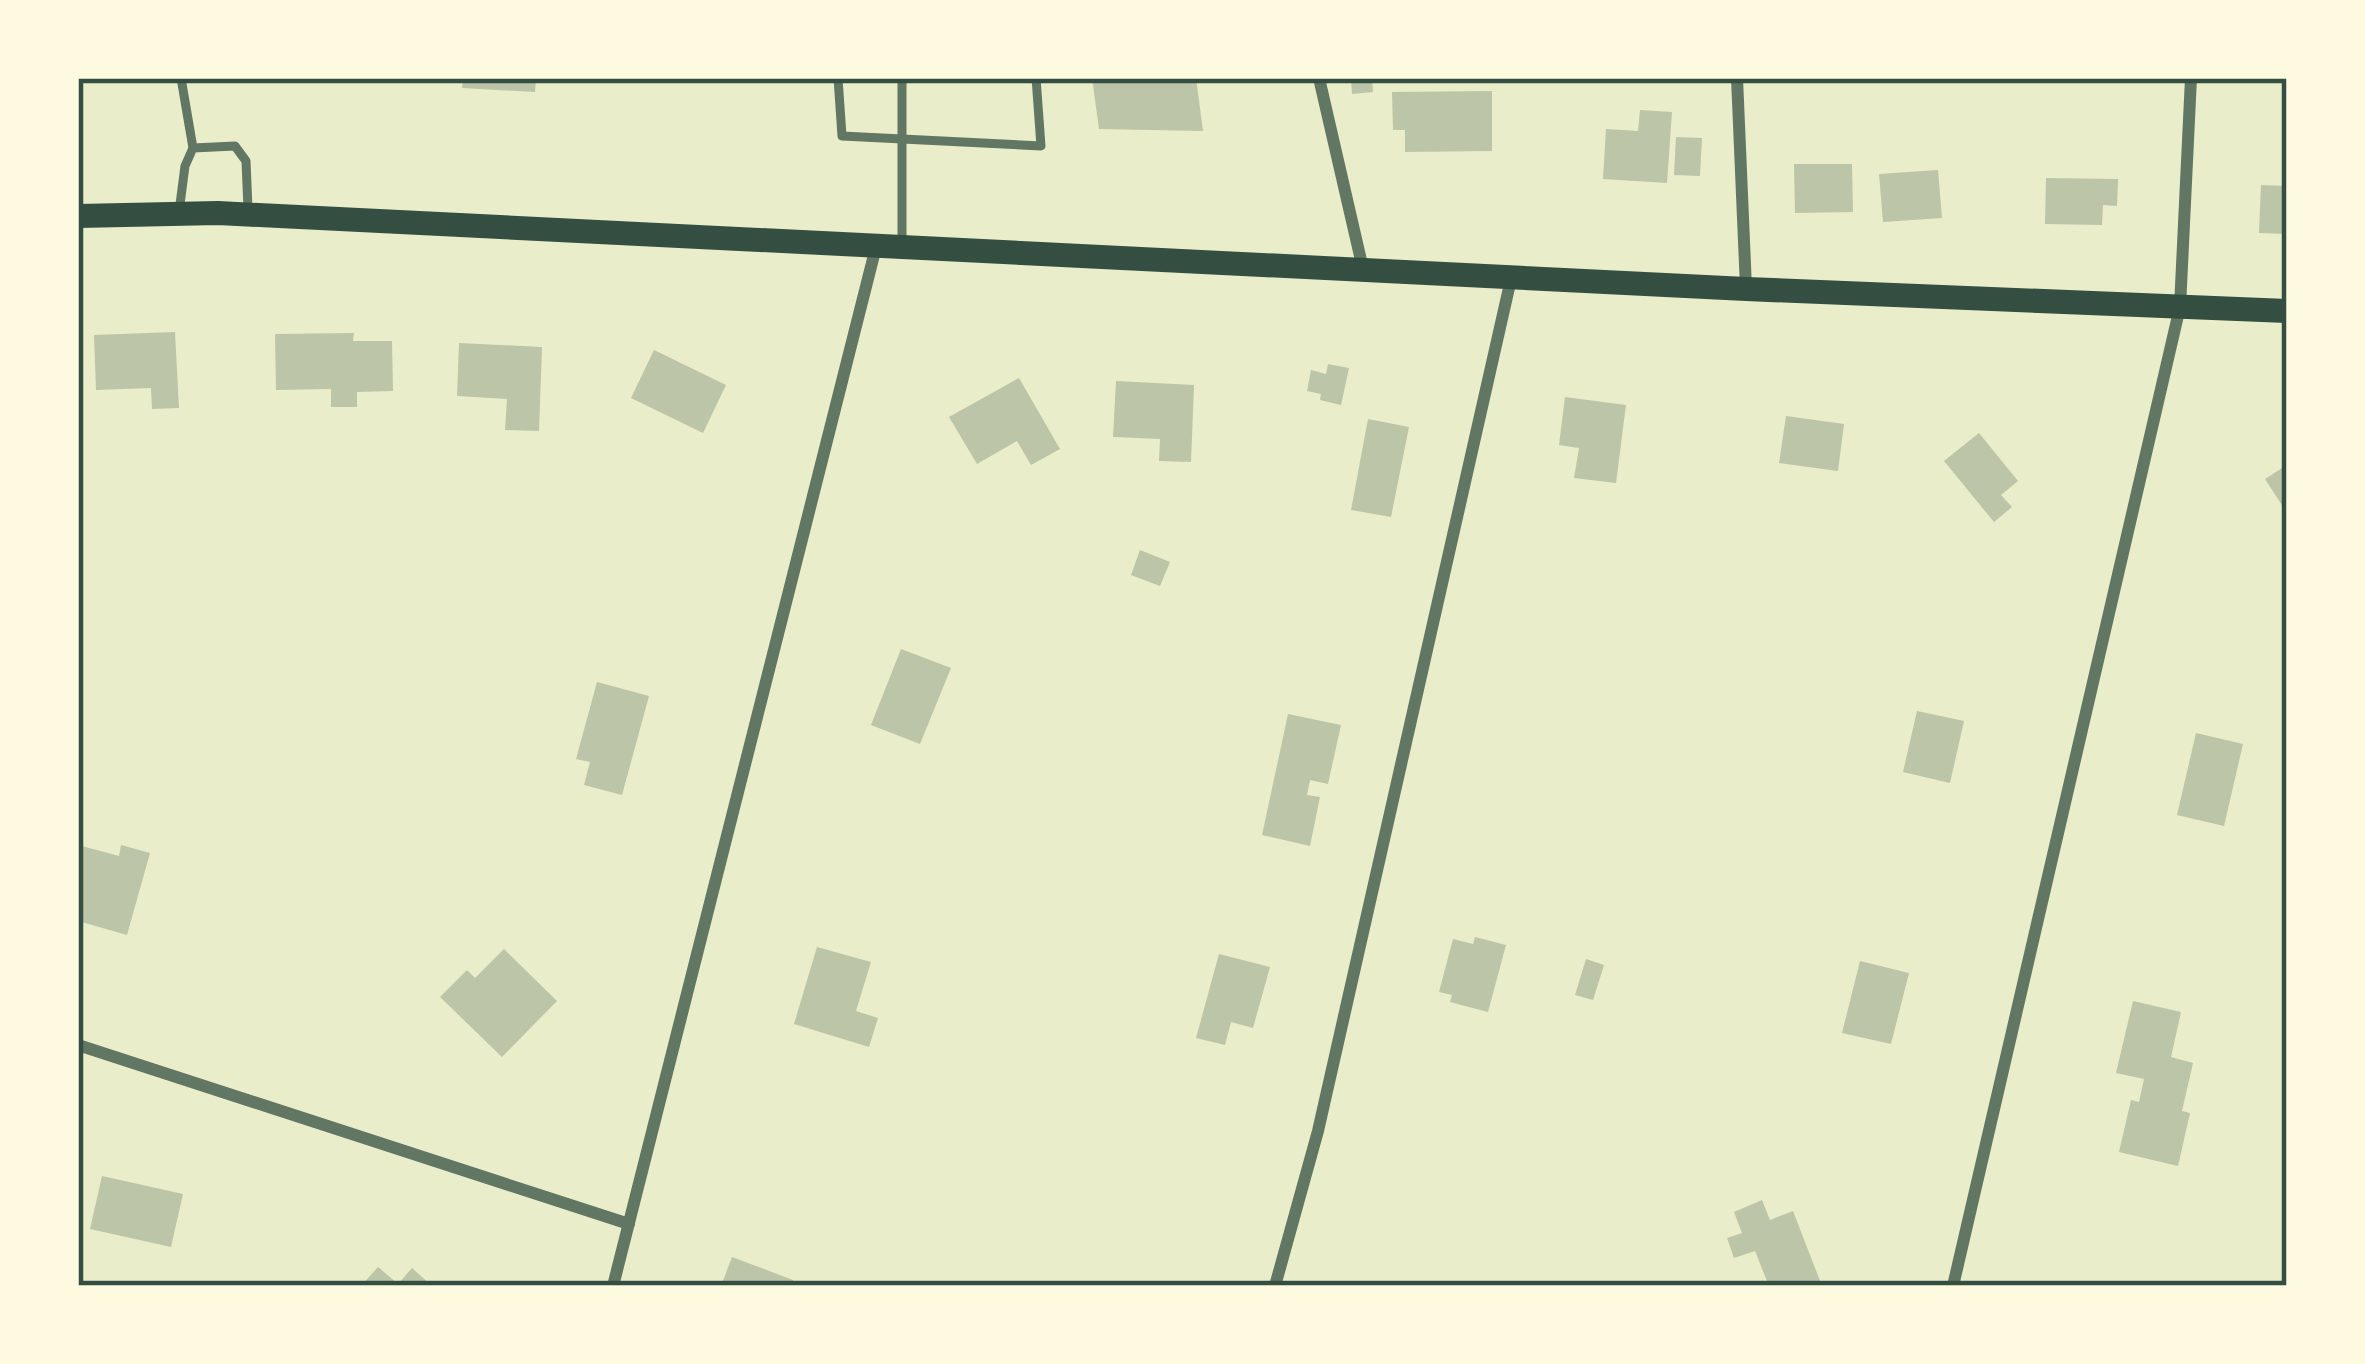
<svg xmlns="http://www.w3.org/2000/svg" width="2365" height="1364" font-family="Lora,serif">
<rect width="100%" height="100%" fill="#e9edc9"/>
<g fill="#bcc5a7">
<polygon points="463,78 536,78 535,92 462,88"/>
<polygon points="1092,78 1196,78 1203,131 1099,129"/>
<polygon points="1351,78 1372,78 1373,92 1352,94"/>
<polygon points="1492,91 1492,151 1405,152 1405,130 1393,130 1392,92"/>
<polygon points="1640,110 1672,112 1667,183 1603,179 1606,129 1638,131"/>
<polygon points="1676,137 1702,138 1700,176 1674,175"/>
<polygon points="1794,164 1852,164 1853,212 1795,213"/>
<polygon points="1938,170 1942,218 1883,222 1879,174"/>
<polygon points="2046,178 2118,179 2117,206 2103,205 2102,225 2045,224"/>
<polygon points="2261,185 2287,186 2287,234 2259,233"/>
<polygon points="175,332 179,408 152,409 151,388 96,390 94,335"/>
<polygon points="354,333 353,341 392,341 393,391 357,392 357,407 331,407 331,389 276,390 275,334"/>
<polygon points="459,343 542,347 539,431 505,430 507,399 457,396"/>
<polygon points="654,350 726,385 703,433 631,398"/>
<polygon points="1328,364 1349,368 1341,405 1320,400 1321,394 1307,391 1311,370 1326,374"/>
<polygon points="1019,378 1060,449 1031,465 1017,441 977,464 949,417"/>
<polygon points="1116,381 1194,385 1191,462 1159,461 1160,439 1113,437"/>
<polygon points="1565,397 1626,405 1616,483 1574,478 1579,448 1559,445"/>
<polygon points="1786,416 1844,424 1838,471 1779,463"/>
<polygon points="1368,419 1409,427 1391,517 1351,510"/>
<polygon points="1979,433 2018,481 2001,495 2012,507 1994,522 1944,461"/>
<polygon points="2287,465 2287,513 2265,479"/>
<polygon points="1140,550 1170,562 1160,586 1131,575"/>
<polygon points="901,649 951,668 920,744 871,725"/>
<polygon points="597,682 649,696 622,795 584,785 590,762 576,759"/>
<polygon points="1917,711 1964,721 1950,783 1903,772"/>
<polygon points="1288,714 1341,725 1328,784 1310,780 1307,795 1320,797 1310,846 1262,835"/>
<polygon points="2196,733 2243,744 2224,826 2177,815"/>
<polygon points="78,845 119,856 121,845 150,853 127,935 78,921"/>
<polygon points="1475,937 1506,945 1488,1012 1450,1002 1452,995 1439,992 1453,939 1473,944"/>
<polygon points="817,947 871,962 856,1011 878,1018 869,1047 794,1024"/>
<polygon points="504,949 557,1001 502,1057 440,997 467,970 475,978"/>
<polygon points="1219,954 1270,967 1253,1028 1231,1022 1225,1045 1196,1038"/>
<polygon points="1586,959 1604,965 1593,1000 1575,995"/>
<polygon points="1860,961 1909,973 1891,1044 1842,1033"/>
<polygon points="2133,1001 2181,1012 2171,1057 2193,1063 2182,1111 2190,1113 2178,1166 2119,1152 2131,1100 2139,1102 2144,1079 2116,1073"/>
<polygon points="102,1176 183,1194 171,1247 90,1229"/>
<polygon points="1762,1200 1770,1220 1793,1211 1822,1286 1769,1286 1755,1251 1734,1258 1727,1238 1742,1233 1734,1212"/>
<polygon points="732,1257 793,1280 791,1286 721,1286"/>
<polygon points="378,1267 398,1284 412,1268 432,1286 361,1286"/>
</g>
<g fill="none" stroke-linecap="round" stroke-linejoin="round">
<g stroke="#617663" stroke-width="9">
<polyline points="181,78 193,148"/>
<polyline points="838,78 842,136 1041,146 1036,78"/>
<polyline points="179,212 185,166 193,148 235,146 246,161 248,209"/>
<polyline points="902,243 902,78"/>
</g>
<g stroke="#617663" stroke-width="12">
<polyline points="1319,78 1363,269"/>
<polyline points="1737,78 1746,288"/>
<polyline points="78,1045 629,1224"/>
<polyline points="613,1286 876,247"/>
<polyline points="1275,1286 1318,1131 1511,279"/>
<polyline points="1953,1286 2180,307 2191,78"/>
</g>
<polyline stroke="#344e41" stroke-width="24" points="78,216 218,213 1746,289 2287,311"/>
</g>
<rect width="2365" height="1364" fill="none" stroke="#fefae0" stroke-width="162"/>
<rect x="81" y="81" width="2203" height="1202" fill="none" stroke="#344e41" stroke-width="4.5"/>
</svg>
